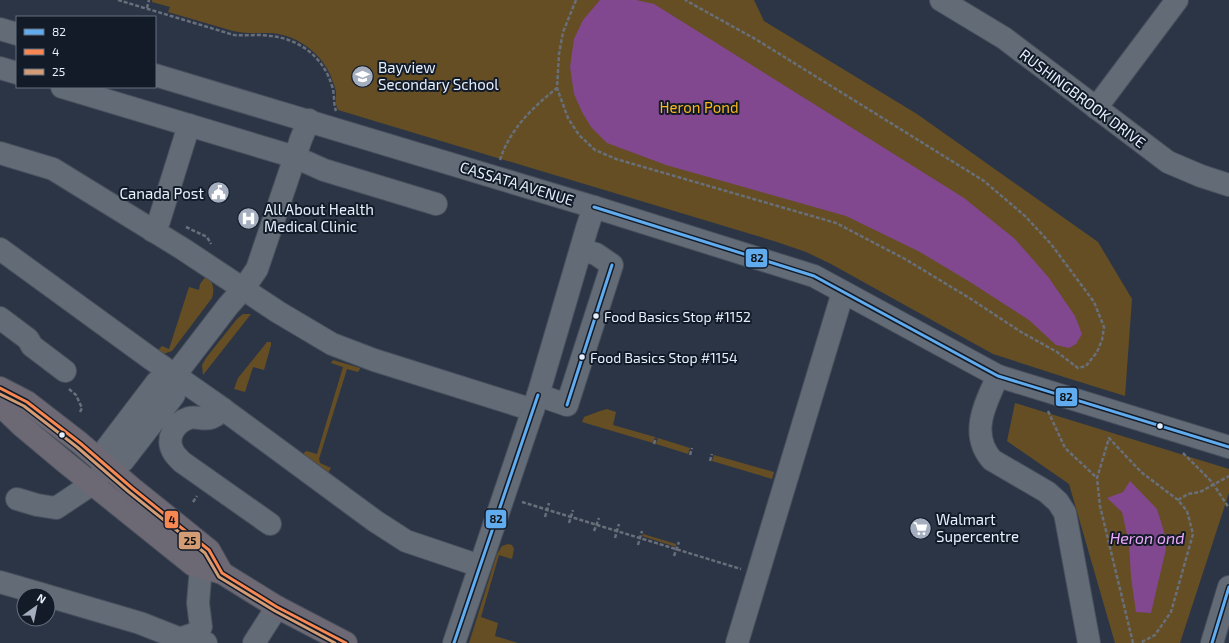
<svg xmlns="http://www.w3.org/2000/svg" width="1229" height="643" font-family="'Exo 2',sans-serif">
<rect width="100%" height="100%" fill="#2c3546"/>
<g fill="#654e23">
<path d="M152 0H754L764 21 917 114 1098 242 1132 299 1125 396 1064 377 993 354 831 264 806 252 777 242 338 110C335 105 336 98 336 92 335 86 332 80 330 74 319 51 295 34 269 33 257 33 245 34 233 31L168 12 170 7 152 2Z"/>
<path d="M207 275C213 283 215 289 212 298L172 351 163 354 159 351V349L162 346 169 349 189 287 199 290 200 284Z"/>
<polygon points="243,314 251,314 203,375 202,365 206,358 237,319"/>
<polygon points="267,342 271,342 271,345 264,370 253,367 245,392 234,389 238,378"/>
<polygon points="333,360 360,368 360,369 358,372 347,369 319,459 320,463 331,468 328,473 304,456 304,453 306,451 317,454 343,367 331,363"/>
<polygon points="1015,403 1229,469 1229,493 1180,643 1115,643 1069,484 1007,441"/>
<polygon points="607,409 616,412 613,425 655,437 653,443 582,422 584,417 600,411"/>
<polygon points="658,438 690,448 688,454 656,444"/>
<polygon points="714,455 774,472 772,479 712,461"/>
<polygon points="643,534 676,544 676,547 642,536"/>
<polygon points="508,544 512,545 514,549 512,559 499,555 481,617 498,623 495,636 518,643 469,643 497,554 502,546"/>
</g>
<g fill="#81488f">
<polygon points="600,0 636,0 654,4 964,198 1015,239 1049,278 1075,316 1082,334 1076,344 1069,348 1056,345 1029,320 970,282 920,252 846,216 666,165 607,143 591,127 582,112 574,94 570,67 574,39 583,20"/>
<polygon points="1130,481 1157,509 1165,535 1166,549 1151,613 1136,612 1131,577 1129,544 1122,512 1107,498 1123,492"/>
</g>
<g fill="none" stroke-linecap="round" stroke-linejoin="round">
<defs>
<g id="minor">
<polyline points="941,0 1004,38 1168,162 1201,176 1229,185"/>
<polyline points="0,29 17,34"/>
<polyline points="0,68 17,73"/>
<polyline points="155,75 594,207 814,276 998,376 1229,447"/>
<polyline points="62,87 295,157 324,170 436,204"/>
<polyline points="1096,108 1177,0"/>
<polyline points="0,153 53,169 183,249 278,312 332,344 374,360 533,410"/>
<polyline points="153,231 159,221 189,125"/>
<polyline points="0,249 150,358 216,404 375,521 406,541 480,566"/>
<polyline points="0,318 28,339 32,346 65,371"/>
<path d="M998 376C985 404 969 434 992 460L1047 492 1058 502 1065 513 1089 643"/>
<polyline points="538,395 567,405 612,265 596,254 581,250"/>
<path d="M223 409C219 413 216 417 210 418 204 420 196 416 189 418 174 423 165 439 174 453 176 456 179 459 182 462L270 524"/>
<polyline points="107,467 106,449 157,382 175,375 228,306 244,288 257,269 301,139 309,120"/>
<polyline points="17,499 37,505 56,508 92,484 107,467 123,461 174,395 175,375"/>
<polyline points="0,582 45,595"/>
<polyline points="48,596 140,623 178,638 206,643"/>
<polyline points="182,638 197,633 201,627 198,603 201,567"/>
<polyline points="254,643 277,607"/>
<polyline points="454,643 538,395 587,228 594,207"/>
<polyline points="737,643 843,292"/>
<polyline points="1212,643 1229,587"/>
</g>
<g id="major">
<polyline points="0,388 27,402 80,443 132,488 209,550 222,573"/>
<polyline points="0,405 22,426 65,462 193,565 222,573 277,607 346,643"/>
</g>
</defs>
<use href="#minor" stroke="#48505d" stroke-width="24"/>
<use href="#major" stroke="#48505d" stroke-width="24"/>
<g stroke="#686f7a" stroke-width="2.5" stroke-dasharray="4 2" stroke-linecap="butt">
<path d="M118 0 234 35C246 36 259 34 271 36 300 39 324 58 332 86 335 94 333 103 336 111"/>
<polyline points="576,0 563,32 559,54 557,88 568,118 579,135 595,150 616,159 836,223 905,259 971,299 1021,332 1057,352 1078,368 1086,366 1097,352 1102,340 1104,327 1094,302 1051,244 1025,216 984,181 757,40 685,0"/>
<polyline points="147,8 149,0"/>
<path d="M500 160C510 129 532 108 557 88"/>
<polyline points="186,227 207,237 211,244"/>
<polyline points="69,389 76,395 82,408 80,412"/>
<polyline points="1048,411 1065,448 1097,478"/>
<polyline points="654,444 656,438"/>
<polyline points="1183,453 1212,482 1229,508"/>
<polyline points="690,455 692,448"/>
<polyline points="710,461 712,454"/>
<polyline points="1178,500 1188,494 1200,492 1229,476"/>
<polyline points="193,502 197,496"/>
<polyline points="522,502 741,569"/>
<polyline points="545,517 549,503"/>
<polyline points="569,523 573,510"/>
<polyline points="594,531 599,518"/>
<polyline points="615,538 619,524"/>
<polyline points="638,545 642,531"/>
<polyline points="674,556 679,542"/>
<polyline points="1133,643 1100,506 1097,478 1109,438 1141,472 1178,500 1187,511 1193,534 1171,612 1155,635 1140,643"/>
</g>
<use href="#minor" stroke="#636b77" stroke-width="22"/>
<use href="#major" stroke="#6d6974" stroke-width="22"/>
<defs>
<g id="bus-1">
<polyline points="594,207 814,276 998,376 1229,447"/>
<polyline points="567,405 612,265"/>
<polyline points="454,643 538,395"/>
<polyline points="1212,643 1229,587"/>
</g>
<polyline id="bus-2" points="0,388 27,402 80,443 132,488 209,550 222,573 277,607 346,643"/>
<polyline id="bus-3" points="0,394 24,406 77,447 129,492 205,553 219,577 275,611 335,643"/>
</defs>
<use href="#bus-1" stroke="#131b28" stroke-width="6"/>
<use href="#bus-2" stroke="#131b28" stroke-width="6"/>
<use href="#bus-3" stroke="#131b28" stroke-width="6"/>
<use href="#bus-1" stroke="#60acee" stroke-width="3"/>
<use href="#bus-2" stroke="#f88751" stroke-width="3"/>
<use href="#bus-3" stroke="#d39c74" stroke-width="3"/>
</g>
<defs>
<symbol id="school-disc" viewBox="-11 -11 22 22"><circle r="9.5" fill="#a4aebe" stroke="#131b28"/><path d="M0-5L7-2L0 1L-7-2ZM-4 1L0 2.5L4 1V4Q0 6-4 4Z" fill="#fff"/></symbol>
<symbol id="civic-disc" viewBox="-11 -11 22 22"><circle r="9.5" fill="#a4aebe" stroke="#131b28"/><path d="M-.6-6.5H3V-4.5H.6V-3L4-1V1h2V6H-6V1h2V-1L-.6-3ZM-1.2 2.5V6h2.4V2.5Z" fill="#fff"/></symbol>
<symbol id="hospital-disc" viewBox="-11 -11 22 22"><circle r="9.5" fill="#a4aebe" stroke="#131b28"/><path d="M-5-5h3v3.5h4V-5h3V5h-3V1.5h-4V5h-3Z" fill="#fff"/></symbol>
<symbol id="supermarket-disc" viewBox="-11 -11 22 22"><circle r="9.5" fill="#a4aebe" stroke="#131b28"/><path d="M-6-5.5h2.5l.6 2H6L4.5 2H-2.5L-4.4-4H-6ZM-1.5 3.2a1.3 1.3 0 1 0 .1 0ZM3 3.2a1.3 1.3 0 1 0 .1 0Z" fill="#fff"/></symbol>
</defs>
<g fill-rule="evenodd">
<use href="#school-disc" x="350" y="64" width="25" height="25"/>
<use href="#civic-disc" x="206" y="180" width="25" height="25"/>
<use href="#hospital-disc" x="236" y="206" width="25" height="25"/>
<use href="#supermarket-disc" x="908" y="516" width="25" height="25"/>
</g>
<g fill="#e5effe" stroke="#131b28" stroke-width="1.5">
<circle cx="596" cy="316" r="3.5"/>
<circle cx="582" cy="357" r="3.5"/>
<circle cx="1160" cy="426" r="3.5"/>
<circle cx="62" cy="435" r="3.5"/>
</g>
<g text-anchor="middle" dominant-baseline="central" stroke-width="4" stroke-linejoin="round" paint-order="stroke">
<g font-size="14" fill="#e5effe" stroke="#131b28" text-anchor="start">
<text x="604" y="316">Food Basics Stop #1152</text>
<text x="590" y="357">Food Basics Stop #1154</text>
</g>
<g font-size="15" fill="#e5effe" stroke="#131b28" text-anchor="start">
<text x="378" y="67">Bayview<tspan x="378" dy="17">Secondary School</tspan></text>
<text x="204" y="193" text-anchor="end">Canada Post</text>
<text x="264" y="209">All About Health<tspan x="264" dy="17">Medical Clinic</tspan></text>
<text x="936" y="519">Walmart<tspan x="936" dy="17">Supercentre</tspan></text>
</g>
<g font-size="15" fill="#e5effe" stroke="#131b28">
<text transform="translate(1083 98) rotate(37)">RUSHINGBROOK DRIVE</text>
<text transform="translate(517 183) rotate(17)">CASSATA AVENUE</text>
</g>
<g font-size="15" fill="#fbb720" stroke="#131b28">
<text x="699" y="107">Heron Pond</text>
</g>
<g font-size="16" font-style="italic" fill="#eca9f9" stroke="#131b28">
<text x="1147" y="537">Heron ond</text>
</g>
</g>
<g stroke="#131b28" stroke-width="1.5">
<rect x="745" y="248" width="23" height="20" rx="4" fill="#60acee"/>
<rect x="1055" y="387" width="23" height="20" rx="4" fill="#60acee"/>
<rect x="485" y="509" width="22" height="20" rx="4" fill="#60acee"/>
<rect x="164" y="510" width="15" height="19" rx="4" fill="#f88751"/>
<rect x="178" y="531" width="23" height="19" rx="4" fill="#d39c74"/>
</g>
<g font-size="11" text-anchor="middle" font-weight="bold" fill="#111">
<text x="757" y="262">82</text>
<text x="1066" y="401">82</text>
<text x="496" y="523">82</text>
<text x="172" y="524">4</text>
<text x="190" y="545">25</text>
</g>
<rect x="16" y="16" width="140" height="72" fill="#131b28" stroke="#67707e"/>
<rect x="24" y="29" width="20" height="6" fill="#60acee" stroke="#67707e"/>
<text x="52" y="36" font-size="12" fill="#e5effe">82</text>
<rect x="24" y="49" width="20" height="6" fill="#f88751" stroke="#67707e"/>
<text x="52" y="56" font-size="12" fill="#e5effe">4</text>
<rect x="24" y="69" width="20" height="6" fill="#d39c74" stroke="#67707e"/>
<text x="52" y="76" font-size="12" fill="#e5effe">25</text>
<g transform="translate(36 607) rotate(33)"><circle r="19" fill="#131b28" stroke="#67707e"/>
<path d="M0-3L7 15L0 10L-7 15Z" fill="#a4aebe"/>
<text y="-6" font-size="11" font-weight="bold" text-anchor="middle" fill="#e5effe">N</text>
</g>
</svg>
